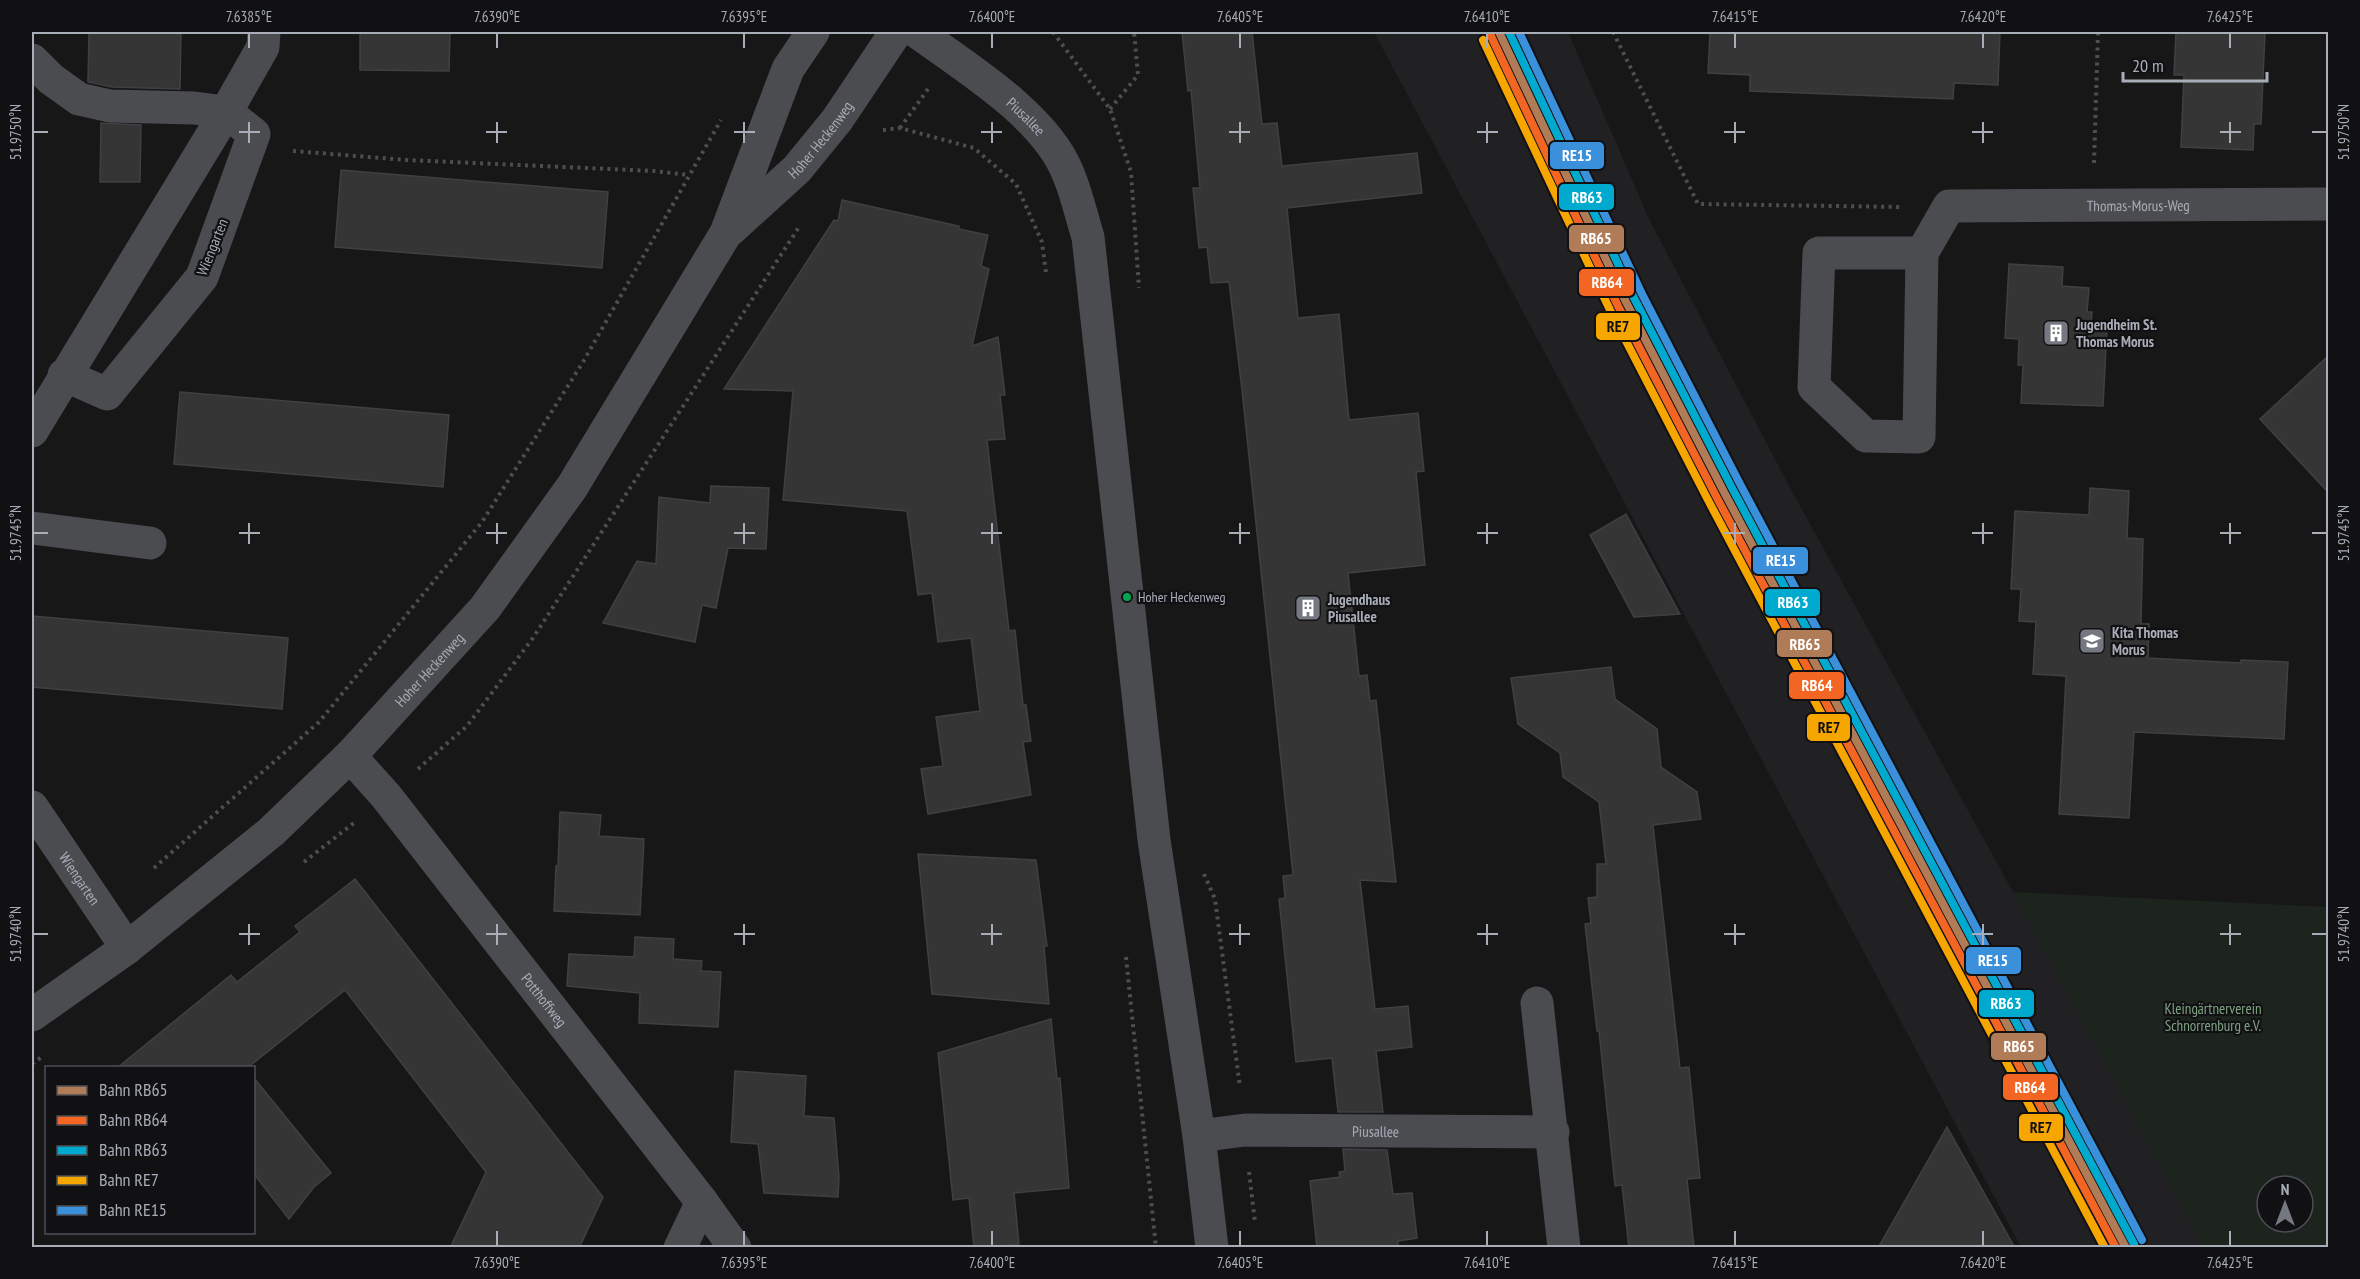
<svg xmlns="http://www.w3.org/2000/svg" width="2360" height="1279" font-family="'PT Sans Narrow',sans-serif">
<rect width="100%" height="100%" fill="#171717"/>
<polygon fill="#212123" points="1374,32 1568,32 1649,219 1788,484 2013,892 2204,1247 2021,1247"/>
<path fill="#1d241e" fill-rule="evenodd" d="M2013 892 2328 907V1247H2204ZM2267 1186H2303V1222H2267Z"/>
<g fill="#353536" stroke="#3f4043" stroke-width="1.5">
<polygon points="89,32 181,32 180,89 112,87 88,82"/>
<polygon points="360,32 450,32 449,71 360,70"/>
<polygon points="1182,32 1252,32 1262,124 1277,123 1282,166 1417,153 1422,193 1287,208 1298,318 1339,314 1349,420 1418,413 1424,471 1416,472 1425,565 1348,573 1359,676 1367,675 1370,701 1376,700 1396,882 1360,880 1375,1009 1408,1006 1412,1047 1376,1051 1383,1112 1338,1112 1332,1058 1296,1062 1279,899 1285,898 1283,876 1293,875 1242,390 1229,282 1211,283 1207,247 1199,248 1193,188 1200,188 1191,90 1188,91"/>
<polygon points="1710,32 2000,32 1998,85 1954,83 1953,99 1750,91 1750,75 1708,73"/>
<polygon points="2176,32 2265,32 2261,124 2254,124 2253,150 2181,147 2184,75 2174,75"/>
<polygon points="101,123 141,125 140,182 100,182"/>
<polygon points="341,170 608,192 602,268 335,247"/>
<polygon points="842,200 959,226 959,229 988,235 981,266 989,269 972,346 998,337 1005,395 1000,395 1005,439 987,440 1009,631 1015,630 1023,705 1026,705 1031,741 1023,742 1031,795 928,814 921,769 943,766 936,717 980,711 971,638 938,642 932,593 918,595 907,511 783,500 793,391 724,389 834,220 838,221"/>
<polygon points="2009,264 2063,267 2062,286 2089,288 2087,312 2092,312 2091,326 2107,327 2103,406 2021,403 2023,365 2018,365 2019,339 2005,338"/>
<polygon points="2328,356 2328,492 2260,419"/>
<polygon points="180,392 449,415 443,487 174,464"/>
<polygon points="711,486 769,488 766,549 728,548 716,608 702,605 695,642 603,623 637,561 656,564 659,497 710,503"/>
<polygon points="2090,488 2129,491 2127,538 2143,539 2141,624 2149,624 2148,658 2241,663 2241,660 2288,662 2284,739 2134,732 2129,818 2059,814 2066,676 2033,674 2036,622 2019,621 2021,589 2011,589 2015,511 2089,515"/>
<polygon points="1626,514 1680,614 1634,617 1590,535"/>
<polygon points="32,616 288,638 282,709 32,687"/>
<polygon points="1611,667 1615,699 1657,729 1661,767 1697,792 1701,819 1653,825 1680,1068 1689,1067 1700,1178 1687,1179 1694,1248 1629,1248 1622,1185 1615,1186 1599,1031 1597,1031 1585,924 1591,923 1588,898 1597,897 1597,864 1606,864 1599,802 1563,777 1560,753 1518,724 1511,678"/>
<polygon points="560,812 601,815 599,836 644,839 640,915 554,911 556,866 558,866"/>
<polygon points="918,854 1036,860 1047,946 1044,946 1049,1004 932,994"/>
<polygon points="355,879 603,1197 579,1248 450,1248 486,1172 345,990 247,1068 117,1068 231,975 237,982 300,932 295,926"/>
<polygon points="635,937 674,939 673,959 702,961 701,971 721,972 718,1027 639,1023 640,993 567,986 569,954 634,957"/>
<polygon points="1051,1019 1057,1079 1060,1078 1069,1188 1014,1193 1019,1244 974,1248 969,1198 953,1200 938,1053"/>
<polygon points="735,1071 806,1076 804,1116 834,1118 839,1177 838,1197 764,1193 758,1144 731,1142"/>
<polygon points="254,1078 331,1173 314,1187 289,1219 254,1174"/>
<polygon points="1947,1127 2015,1248 1878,1248"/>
<polygon points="1343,1149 1387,1150 1393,1194 1412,1193 1417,1238 1398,1241 1398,1248 1317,1248 1310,1181 1340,1177 1339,1172 1345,1171"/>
</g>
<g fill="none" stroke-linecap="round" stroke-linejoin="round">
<g stroke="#4d4e52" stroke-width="4" stroke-dasharray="3 4.5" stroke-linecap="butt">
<polyline points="1053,32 1110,109 1131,172 1139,288"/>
<polyline points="1613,32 1698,204 1901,207"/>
<polyline points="1110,109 1138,75 1134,32"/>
<polyline points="900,128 928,89"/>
<polyline points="883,130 900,128 974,148 1016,184 1042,242 1046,273"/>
<polyline points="293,151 407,160 654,171 689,175"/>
<polyline points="2094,163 2098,32"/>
<polyline points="418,769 467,726 533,638 799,227"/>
<polyline points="304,862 355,822"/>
<polyline points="154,868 319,722 482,522 583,362 721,120"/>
<polyline points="1204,874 1215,899 1240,1087"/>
<polyline points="1126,957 1156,1248"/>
<polyline points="32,1064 43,1056"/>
<polyline points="1249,1172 1255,1222"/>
</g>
<g stroke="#4b4c50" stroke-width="33">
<path id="s1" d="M917 32C965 67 1044 115 1067 171 1076 191 1081 215 1088 237L1154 840 1199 1136 1212 1248"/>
<polyline points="32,60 51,79 79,99 110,106 194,108 226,112 263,47 264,32"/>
<path id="s2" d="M730 230 797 169 837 120 896 32"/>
<path id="s3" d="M1922 253 1919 437 1866 436 1814 387 1819 253H1922L1949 206 2328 204"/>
<polyline points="32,431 226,112 254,134 202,277 107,394 64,375"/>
<polyline points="32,528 150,543"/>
<path id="s4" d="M350 756 386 796 702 1202 735 1248"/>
<path id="s5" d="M32 807 127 948"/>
<polyline points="1537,1003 1564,1248"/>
<path id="s6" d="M32 1015 127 948 271 832 350 756 485 608 572 487 726 233 788 69 813 32"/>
<path id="s7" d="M1199 1136 1245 1130 1553 1132"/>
<polyline points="680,1248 702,1202"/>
</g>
<defs>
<polyline id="rail-1" points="1499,32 1626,302 1724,492 2126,1248"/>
<polyline id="rail-2" points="1491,36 1618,306 1716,496 2116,1248"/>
<polyline id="rail-3" points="1509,32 1634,298 1732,488 2134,1244"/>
<polyline id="rail-4" points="1483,40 1610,310 1708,500 2105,1248"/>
<polyline id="rail-5" points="1519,32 1642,294 1740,484 2142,1240"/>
</defs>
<use href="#rail-1" stroke="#111113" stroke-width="12"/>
<use href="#rail-2" stroke="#111113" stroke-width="12"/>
<use href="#rail-3" stroke="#111113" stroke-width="12"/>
<use href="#rail-4" stroke="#111113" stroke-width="12"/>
<use href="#rail-5" stroke="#111113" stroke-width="12"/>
<use href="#rail-1" stroke="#b07c57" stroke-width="8"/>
<use href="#rail-2" stroke="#f26522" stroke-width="8"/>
<use href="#rail-3" stroke="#00a9ce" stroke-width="8"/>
<use href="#rail-4" stroke="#f7a600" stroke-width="8"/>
<use href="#rail-5" stroke="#3a90db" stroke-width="8"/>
</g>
<path fill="none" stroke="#a8adb8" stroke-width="2" d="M249 33V48M497 33V48M744 33V48M992 33V48M1240 33V48M1487 33V48M1735 33V48M1983 33V48M2230 33V48M249 122V143M497 122V143M744 122V143M992 122V143M1240 122V143M1487 122V143M1735 122V143M1983 122V143M2230 122V143M33 132H48M239 132H260M486 132H507M734 132H755M981 132H1002M1229 132H1250M1477 132H1498M1724 132H1745M1972 132H1993M2220 132H2241M2312 132H2327M249 523V544M497 523V544M744 523V544M992 523V544M1240 523V544M1487 523V544M1735 523V544M1983 523V544M2230 523V544M33 533H48M239 533H260M486 533H507M734 533H755M981 533H1002M1229 533H1250M1477 533H1498M1724 533H1745M1972 533H1993M2220 533H2241M2312 533H2327M249 924V945M497 924V945M744 924V945M992 924V945M1240 924V945M1487 924V945M1735 924V945M1983 924V945M2230 924V945M33 934H48M239 934H260M486 934H507M734 934H755M981 934H1002M1229 934H1250M1477 934H1498M1724 934H1745M1972 934H1993M2220 934H2241M2312 934H2327M497 1231V1246M744 1231V1246M992 1231V1246M1240 1231V1246M1487 1231V1246M1735 1231V1246M1983 1231V1246M2230 1231V1246"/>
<defs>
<symbol id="building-square" viewBox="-11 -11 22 22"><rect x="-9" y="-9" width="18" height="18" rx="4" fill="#757880" stroke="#111113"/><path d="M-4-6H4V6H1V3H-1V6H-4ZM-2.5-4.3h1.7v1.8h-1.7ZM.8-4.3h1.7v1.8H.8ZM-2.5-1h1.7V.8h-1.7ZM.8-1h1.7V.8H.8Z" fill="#fff"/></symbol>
<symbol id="school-square" viewBox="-11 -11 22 22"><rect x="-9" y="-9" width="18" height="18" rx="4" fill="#757880" stroke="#111113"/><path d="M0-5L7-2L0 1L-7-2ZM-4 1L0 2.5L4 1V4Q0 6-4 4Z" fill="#fff"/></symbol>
</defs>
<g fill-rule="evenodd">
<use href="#building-square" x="2041" y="318" width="30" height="30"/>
<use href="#building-square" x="1293" y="593" width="30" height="30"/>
<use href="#school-square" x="2077" y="626" width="30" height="30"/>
</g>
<circle fill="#00a651" stroke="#111113" stroke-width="2" cx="1127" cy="597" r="5"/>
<g text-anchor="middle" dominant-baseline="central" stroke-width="4.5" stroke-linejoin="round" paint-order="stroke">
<g font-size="14" fill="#a8adb8" stroke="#111113" text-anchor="start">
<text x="1138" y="597">Hoher Heckenweg</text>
</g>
<g font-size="15" fill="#a8adb8" stroke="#111113">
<text stroke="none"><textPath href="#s1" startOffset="138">Piusallee</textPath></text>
<text stroke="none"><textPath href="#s2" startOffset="128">Hoher Heckenweg</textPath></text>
<text stroke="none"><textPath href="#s3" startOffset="789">Thomas-Morus-Weg</textPath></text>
<text transform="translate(212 247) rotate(-68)">Wiengarten</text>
<text stroke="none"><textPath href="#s6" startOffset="528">Hoher Heckenweg</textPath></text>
<text stroke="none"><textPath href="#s5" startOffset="86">Wiengarten</textPath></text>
<text stroke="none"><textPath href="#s4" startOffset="312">Potthoffweg</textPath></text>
<text stroke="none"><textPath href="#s7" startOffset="177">Piusallee</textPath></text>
</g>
<g font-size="15" font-weight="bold" fill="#a8adb8" stroke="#111113" text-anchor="start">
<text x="2076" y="324">Jugendheim St.<tspan x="2076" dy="17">Thomas Morus</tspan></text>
<text x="1328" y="599">Jugendhaus<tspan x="1328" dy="17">Piusallee</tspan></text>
<text x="2112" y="632">Kita Thomas<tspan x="2112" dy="17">Morus</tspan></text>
</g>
<g font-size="15" fill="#7fa381" stroke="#111113">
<text x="2213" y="1008">Kleingärtnerverein<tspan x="2213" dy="17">Schnorrenburg e.V.</tspan></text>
</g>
</g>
<g stroke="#111113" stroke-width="2">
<rect x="1549" y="141" width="56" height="29" rx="6" fill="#3a90db"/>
<rect x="1558" y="183" width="57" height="28" rx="6" fill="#00a9ce"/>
<rect x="1568" y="224" width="57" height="29" rx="6" fill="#b07c57"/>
<rect x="1578" y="268" width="57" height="29" rx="6" fill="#f26522"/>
<rect x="1595" y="312" width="46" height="29" rx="6" fill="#f7a600"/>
<rect x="1752" y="546" width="57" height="29" rx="6" fill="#3a90db"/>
<rect x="1764" y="588" width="57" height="29" rx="6" fill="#00a9ce"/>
<rect x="1776" y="629" width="57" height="29" rx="6" fill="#b07c57"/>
<rect x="1788" y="671" width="57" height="29" rx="6" fill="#f26522"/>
<rect x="1806" y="713" width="45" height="29" rx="6" fill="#f7a600"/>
<rect x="1965" y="946" width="57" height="29" rx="6" fill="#3a90db"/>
<rect x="1978" y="989" width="57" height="29" rx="6" fill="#00a9ce"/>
<rect x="1990" y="1032" width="57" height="29" rx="6" fill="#b07c57"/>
<rect x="2002" y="1073" width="57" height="28" rx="6" fill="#f26522"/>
<rect x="2018" y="1113" width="46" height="29" rx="6" fill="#f7a600"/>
</g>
<g font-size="16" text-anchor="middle" font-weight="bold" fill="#fff">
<text x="1577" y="161">RE15</text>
<text x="1587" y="203">RB63</text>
<text x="1596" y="244">RB65</text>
<text x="1607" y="288">RB64</text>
<text x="1781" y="566">RE15</text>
<text x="1793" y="608">RB63</text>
<text x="1805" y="650">RB65</text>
<text x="1817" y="691">RB64</text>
<text x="1993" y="966">RE15</text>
<text x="2006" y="1009">RB63</text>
<text x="2019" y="1052">RB65</text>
<text x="2030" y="1093">RB64</text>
</g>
<g font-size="16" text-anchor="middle" font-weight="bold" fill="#111">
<text x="1618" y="332">RE7</text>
<text x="1829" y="733">RE7</text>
<text x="2041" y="1133">RE7</text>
</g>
<rect width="2360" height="1279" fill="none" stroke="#111113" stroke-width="66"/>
<rect x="45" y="1066" width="210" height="168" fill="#111113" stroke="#4d4f55" stroke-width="1.5"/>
<rect x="57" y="1086" width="30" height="9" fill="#b07c57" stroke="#4d4f55" stroke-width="1.5"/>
<text x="99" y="1096" font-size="18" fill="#a8adb8">Bahn RB65</text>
<rect x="57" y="1116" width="30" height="9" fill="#f26522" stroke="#4d4f55" stroke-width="1.5"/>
<text x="99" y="1126" font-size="18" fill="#a8adb8">Bahn RB64</text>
<rect x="57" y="1146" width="30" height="9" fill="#00a9ce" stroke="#4d4f55" stroke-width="1.5"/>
<text x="99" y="1156" font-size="18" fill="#a8adb8">Bahn RB63</text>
<rect x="57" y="1176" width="30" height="9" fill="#f7a600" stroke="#4d4f55" stroke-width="1.5"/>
<text x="99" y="1186" font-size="18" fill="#a8adb8">Bahn RE7</text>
<rect x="57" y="1206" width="30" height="9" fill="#3a90db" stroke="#4d4f55" stroke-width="1.5"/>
<text x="99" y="1216" font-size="18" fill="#a8adb8">Bahn RE15</text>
<g transform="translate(2285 1204)"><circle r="28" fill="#111113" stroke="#4d4f55" stroke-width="1.5"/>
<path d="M0-4.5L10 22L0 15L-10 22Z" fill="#757880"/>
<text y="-9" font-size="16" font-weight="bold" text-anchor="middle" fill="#a8adb8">N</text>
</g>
<path d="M2123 72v9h144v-9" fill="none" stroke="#a8adb8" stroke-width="3"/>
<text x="2132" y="72" font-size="18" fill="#a8adb8" stroke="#111113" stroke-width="4.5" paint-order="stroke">20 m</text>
<rect x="33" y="33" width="2294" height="1213" fill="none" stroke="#a8adb8" stroke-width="2"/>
<g font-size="15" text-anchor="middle" fill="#a8adb8">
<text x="249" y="22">7.6385°E</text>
<text x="497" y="22">7.6390°E</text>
<text x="744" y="22">7.6395°E</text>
<text x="992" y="22">7.6400°E</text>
<text x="1240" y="22">7.6405°E</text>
<text x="1487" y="22">7.6410°E</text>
<text x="1735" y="22">7.6415°E</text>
<text x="1983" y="22">7.6420°E</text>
<text x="2230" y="22">7.6425°E</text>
<text transform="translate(16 132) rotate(-90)" y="5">51.9750°N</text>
<text transform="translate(2344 132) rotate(-90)" y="5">51.9750°N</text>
<text transform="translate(16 533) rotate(-90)" y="5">51.9745°N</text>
<text transform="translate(2344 533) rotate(-90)" y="5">51.9745°N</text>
<text transform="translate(16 934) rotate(-90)" y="5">51.9740°N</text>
<text transform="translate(2344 934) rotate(-90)" y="5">51.9740°N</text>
<text x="497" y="1268">7.6390°E</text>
<text x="744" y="1268">7.6395°E</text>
<text x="992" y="1268">7.6400°E</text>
<text x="1240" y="1268">7.6405°E</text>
<text x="1487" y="1268">7.6410°E</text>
<text x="1735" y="1268">7.6415°E</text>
<text x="1983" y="1268">7.6420°E</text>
<text x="2230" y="1268">7.6425°E</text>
</g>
</svg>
